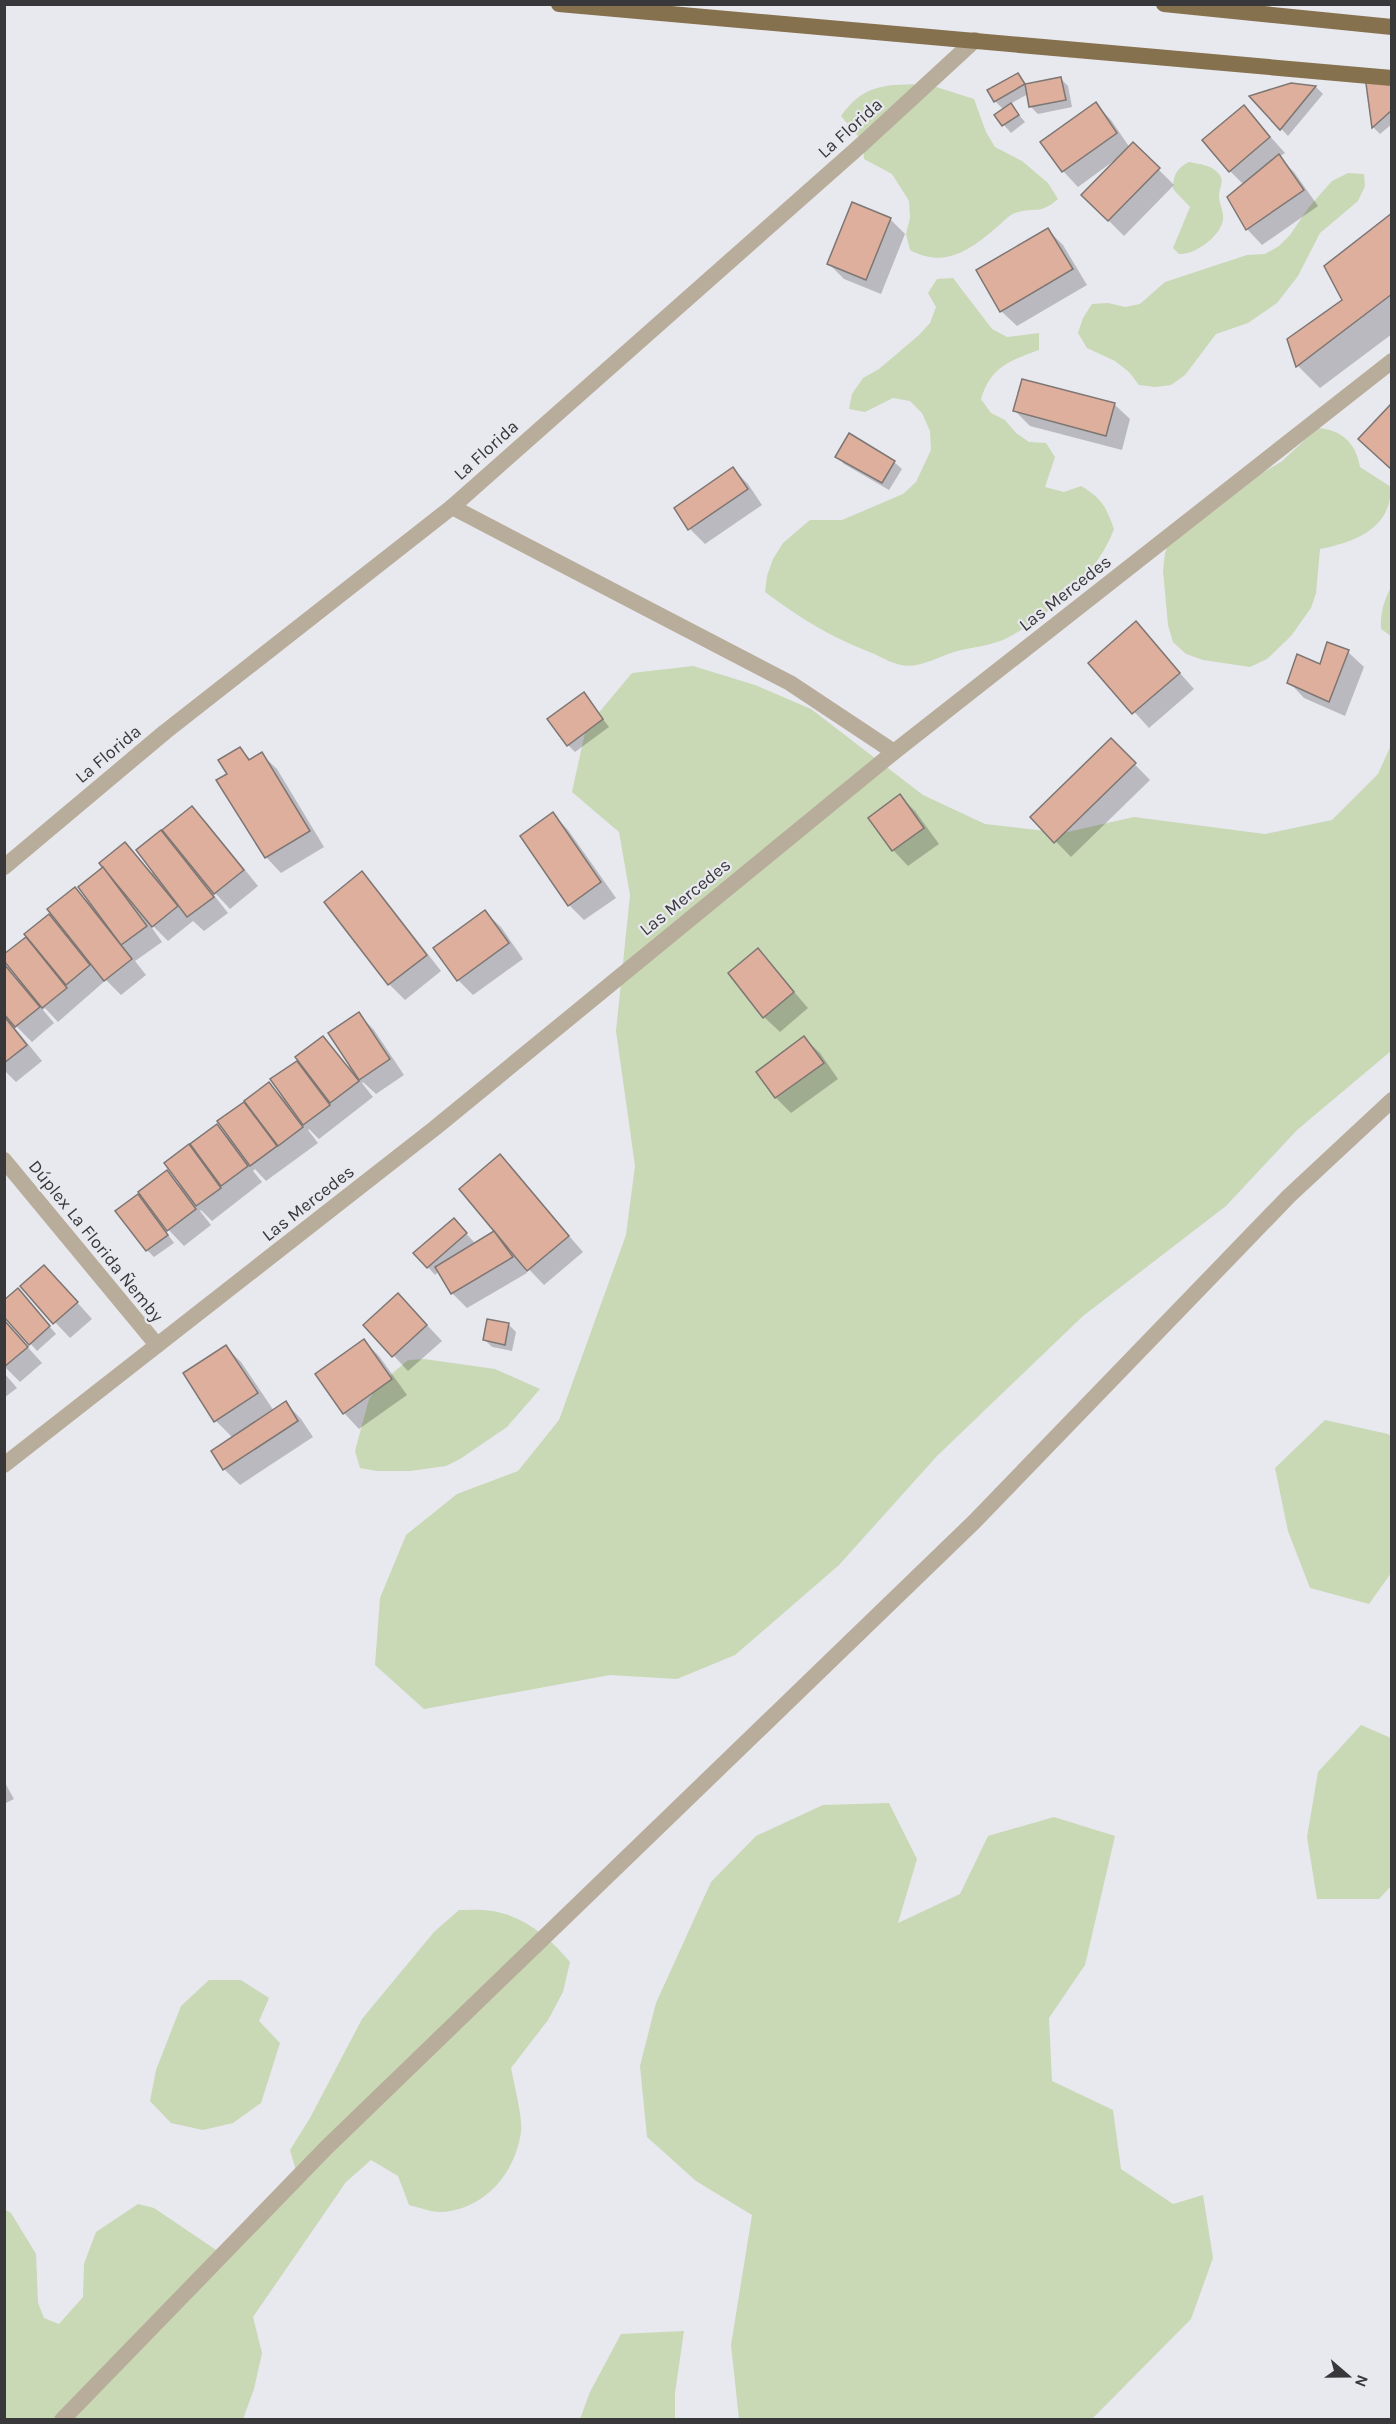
<svg xmlns="http://www.w3.org/2000/svg" width="1396" height="2424" font-family="Karla,sans-serif">
<rect width="100%" height="100%" fill="#e8e8ef"/>
<g fill="#c9d8b5">
<path d="M927 84 974 99 986 132 995 147 1022 161 1048 183 1058 199C1038 216 1036 206 1015 213 1009 215 1002 223 997 227 970 250 945 269 910 250L906 234 910 218 909 201 892 174 864 159 863 142 841 116C865 82 888 85 927 84Z"/>
<path d="M1189 162C1199 164 1212 165 1219 174 1225 181 1219 188 1219 196 1219 205 1226 214 1222 224 1216 239 1194 255 1179 254L1173 248 1190 207 1173 189C1173 175 1177 168 1189 162Z"/>
<polygon points="1348,173 1364,174 1365,186 1358,201 1320,233 1298,276 1277,303 1248,323 1216,334 1185,375 1171,385 1155,387 1139,385 1129,372 1115,361 1087,348 1078,333 1083,318 1092,304 1108,303 1125,307 1140,304 1165,282 1247,255 1265,254 1279,246 1290,235 1309,207 1332,181"/>
<path d="M953 278 992 329 1007 337 1039 333V350C1009 361 991 367 981 399L991 413 1005 420 1016 433 1029 442 1046 443 1055 457 1045 487 1064 492 1081 486C1102 498 1106 507 1114 529 1097 575 1050 615 1007 638 991 646 971 647 954 652 938 657 918 669 901 665 891 663 881 657 872 653 828 636 802 619 765 592L767 576 773 559 783 543 797 531 810 520H842L903 494 916 482 931 450 930 431 922 413 910 401 893 398 865 412 849 409 852 394 863 378 879 369 919 335 930 323 936 307 928 293 937 279Z"/>
<path d="M1318 428C1342 430 1356 443 1360 467L1391 487C1391 529 1355 542 1320 549L1316 593 1311 608 1291 636 1267 659 1250 667 1203 660 1186 654 1173 642 1168 625 1163 571 1165 553 1172 534 1232 490 1281 462Z"/>
<path d="M1391 587V636L1381 629C1380 614 1384 600 1391 587Z"/>
<polygon points="693,666 755,685 811,709 923,795 985,824 1063,833 1134,817 1265,834 1332,820 1378,774 1391,745 1391,1051 1297,1130 1226,1206 1083,1316 937,1456 839,1565 735,1655 677,1679 610,1675 424,1709 375,1665 380,1598 406,1535 457,1494 518,1471 559,1420 626,1235 635,1166 616,1031 630,895 619,832 572,792 586,728 632,673"/>
<polygon points="424,1359 495,1369 540,1389 507,1427 460,1459 446,1466 410,1471 377,1471 360,1468 355,1451 369,1399 380,1384 408,1360"/>
<polygon points="1325,1420 1388,1434 1391,1437 1391,1573 1369,1604 1310,1588 1288,1531 1275,1468"/>
<polygon points="1361,1725 1391,1738 1391,1886 1379,1899 1317,1899 1307,1837 1318,1772"/>
<polygon points="889,1803 917,1859 898,1923 960,1894 988,1836 1054,1817 1115,1836 1085,1965 1049,2018 1052,2081 1113,2110 1121,2169 1173,2204 1203,2195 1213,2258 1191,2319 1092,2419 739,2419 731,2345 752,2215 696,2181 647,2137 640,2066 656,2003 711,1882 756,1836 823,1805"/>
<path d="M459 1910C469 1910 482 1909 492 1911 525 1916 550 1938 570 1962L563 1992 548 2020 511 2068C514 2084 523 2118 521 2132 515 2174 484 2210 440 2212 430 2212 418 2207 409 2205L398 2176 371 2160 346 2182 253 2317 262 2353 254 2389 243 2419H5L4 2209 11 2213 36 2254 38 2303 44 2318 59 2324 83 2297 84 2264 96 2232 138 2204 154 2208 225 2256 299 2181 290 2150 310 2118 362 2019 434 1932Z"/>
<polygon points="209,1980 241,1980 269,1998 259,2021 280,2043 261,2103 233,2123 203,2130 171,2123 150,2101 156,2070 181,2006"/>
<polygon points="684,2331 675,2393 675,2419 580,2419 590,2392 621,2334"/>
</g>
<g fill="#0003">
<polygon points="1018,75 1027,85 1060,78 1068,86 1072,107 1038,114 1031,107 1028,94 1010,104 1025,122 1011,133 996,116 1004,110 995,101"/>
<polygon points="1367,78 1392,81 1392,124 1380,134 1373,127"/>
<polygon points="1291,84 1316,87 1323,94 1288,136 1251,97"/>
<polygon points="1096,104 1111,120 1130,148 1133,144 1174,185 1124,236 1083,195 1115,160 1078,187 1063,171"/>
<polygon points="1244,107 1285,153 1279,157 1294,172 1318,206 1262,245 1247,229 1244,185 1230,171"/>
<polygon points="1392,215 1392,334 1320,388 1298,366 1289,340 1344,301"/>
<polygon points="890,219 905,234 881,294 844,279 829,264"/>
<polygon points="1048,230 1063,245 1087,285 1017,326 1001,311"/>
<polygon points="1114,404 1130,419 1122,450 1030,426 1015,411"/>
<polygon points="837,456 894,462 902,469 889,490 844,464"/>
<polygon points="733,469 748,484 762,505 705,544 690,529"/>
<polygon points="1136,623 1194,689 1149,728 1090,663"/>
<polygon points="1328,644 1348,652 1364,667 1345,716 1304,698 1289,682 1320,666"/>
<polygon points="584,694 609,727 575,752 568,745"/>
<polygon points="1111,740 1150,780 1071,857 1032,817"/>
<polygon points="240,749 251,760 261,754 277,769 324,847 281,873 266,857 229,774"/>
<polygon points="900,796 915,811 939,844 908,866 893,850 870,818"/>
<polygon points="192,808 207,823 258,886 230,909 216,894 214,895 228,913 204,931 193,921 168,941 151,924 150,925 162,942 135,961 146,975 121,995 106,980 58,1022 45,1008 43,1010 54,1023 32,1042 17,1027 15,1028 42,1061 16,1082 4,1070 4,966 20,982 22,980 4,956 49,916 67,934 68,933 75,889 91,905 93,904 105,868 125,844 152,873 154,871 138,850"/>
<polygon points="553,814 568,830 616,898 584,920 569,905"/>
<polygon points="362,873 377,889 441,971 405,1000 389,984 326,902"/>
<polygon points="485,912 501,927 523,959 473,995 458,980"/>
<polygon points="758,950 808,1008 780,1032 764,1017"/>
<polygon points="359,1014 374,1030 404,1075 376,1094 363,1082 362,1083 373,1097 319,1139 309,1129 308,1130 318,1143 266,1181 255,1169 253,1171 262,1182 212,1221 201,1210 200,1211 211,1225 184,1246 165,1226 163,1228 174,1243 154,1257 147,1250 138,1196 150,1208 167,1172 180,1186 182,1184 166,1163 216,1126 228,1137 229,1136 219,1122 269,1084 284,1099 285,1097 273,1080 299,1061 323,1038 349,1067 351,1065"/>
<polygon points="804,1038 820,1053 838,1079 791,1113 776,1098 758,1072"/>
<polygon points="500,1156 583,1252 544,1285 522,1262 520,1263 527,1273 467,1308 452,1293 439,1271 435,1275 415,1253 461,1228 474,1242 468,1249 496,1232"/>
<polygon points="59,1282 92,1319 70,1338 22,1287"/>
<polygon points="25,1297 56,1334 37,1351 30,1343"/>
<polygon points="413,1310 442,1341 408,1371 365,1325"/>
<polygon points="4,1321 42,1363 20,1382 4,1366"/>
<polygon points="509,1325 516,1332 512,1351 492,1347 485,1340"/>
<polygon points="364,1341 379,1356 407,1395 359,1429 344,1413 317,1374"/>
<polygon points="226,1347 241,1362 274,1411 286,1403 301,1419 313,1437 240,1485 224,1469 213,1451 233,1438 216,1421 185,1374"/>
<polygon points="4,1373 17,1388 4,1398"/>
<polygon points="4,1781 14,1799 4,1804"/>
</g>
<g fill="#dfaf9d" stroke="#7d7673" stroke-width="1.5">
<polygon points="1018,73 1025,84 994,102 987,90"/>
<polygon points="1365,76 1392,80 1392,110 1372,128"/>
<polygon points="1061,77 1066,100 1029,107 1025,84"/>
<polygon points="1291,83 1316,86 1280,130 1249,96"/>
<polygon points="1096,102 1117,133 1062,172 1040,142"/>
<polygon points="1011,103 1019,115 1002,126 994,115"/>
<polygon points="1244,105 1270,137 1229,172 1202,140"/>
<polygon points="1133,142 1160,168 1108,221 1081,195"/>
<polygon points="1279,154 1304,190 1246,230 1227,197"/>
<polygon points="852,202 891,218 866,280 827,264"/>
<polygon points="1392,213 1392,294 1296,367 1287,339 1342,300 1324,266"/>
<polygon points="1048,228 1073,269 1000,312 976,270"/>
<polygon points="1022,379 1115,403 1106,436 1013,411"/>
<polygon points="1392,403 1392,470 1358,439"/>
<polygon points="849,433 895,461 882,483 835,457"/>
<polygon points="733,467 748,489 688,530 674,508"/>
<polygon points="1136,621 1180,673 1132,714 1088,663"/>
<polygon points="1327,642 1349,650 1329,702 1287,683 1297,654 1320,664"/>
<polygon points="584,692 603,719 567,746 547,719"/>
<polygon points="1111,738 1136,763 1054,843 1030,817"/>
<polygon points="240,747 249,760 262,752 310,831 265,858 216,780 227,774 218,760"/>
<polygon points="900,794 924,828 892,851 868,818"/>
<polygon points="192,806 244,870 214,894 162,830"/>
<polygon points="553,812 601,882 568,906 520,836"/>
<polygon points="161,830 214,897 187,917 136,850"/>
<polygon points="125,842 178,906 152,927 99,863"/>
<polygon points="103,867 147,926 121,945 78,887"/>
<polygon points="362,871 427,955 388,985 324,902"/>
<polygon points="75,887 132,959 104,981 47,909"/>
<polygon points="485,910 509,943 457,981 433,948"/>
<polygon points="49,914 90,965 66,985 24,934"/>
<polygon points="26,937 67,988 42,1008 4,961 4,954"/>
<polygon points="758,948 794,992 763,1018 728,973"/>
<polygon points="4,964 40,1007 15,1027 4,1014"/>
<polygon points="359,1012 390,1059 359,1080 328,1033"/>
<polygon points="4,1016 27,1045 4,1063"/>
<polygon points="323,1036 359,1081 330,1103 295,1057"/>
<polygon points="804,1036 824,1063 775,1098 756,1072"/>
<polygon points="297,1061 330,1105 303,1125 270,1079"/>
<polygon points="269,1082 303,1127 278,1146 244,1101"/>
<polygon points="244,1102 277,1146 250,1166 217,1121"/>
<polygon points="217,1124 248,1166 221,1186 190,1144"/>
<polygon points="189,1144 221,1188 196,1206 164,1163"/>
<polygon points="500,1154 569,1236 527,1271 459,1189"/>
<polygon points="167,1170 196,1209 167,1231 138,1192"/>
<polygon points="138,1194 168,1235 146,1251 115,1211"/>
<polygon points="454,1218 467,1233 427,1268 413,1253"/>
<polygon points="494,1231 513,1257 451,1294 435,1267"/>
<polygon points="44,1265 78,1302 53,1324 20,1286"/>
<polygon points="18,1288 50,1326 29,1345 4,1317 4,1300"/>
<polygon points="398,1293 427,1325 392,1357 363,1325"/>
<polygon points="487,1319 509,1323 505,1345 483,1340"/>
<polygon points="4,1320 28,1347 4,1367"/>
<polygon points="364,1339 392,1379 343,1414 315,1374"/>
<polygon points="226,1345 258,1393 214,1422 183,1373"/>
<polygon points="286,1401 298,1421 223,1470 211,1451"/>
</g>
<g fill="none" stroke-linecap="round" stroke-linejoin="round">
<polyline stroke="#b8ad9b" stroke-width="16" points="62,2420 326,2148 974,1522 1289,1196 1392,1100"/>
<g stroke="#b8ad9b" stroke-width="16">
<polyline points="452,507 790,683 894,752"/>
<polyline points="4,867 165,732 452,507 861,145 975,40"/>
<polyline points="4,1160 157,1345"/>
<polyline points="4,1465 435,1128 894,752 1392,361"/>
</g>
<g stroke="#86714e" stroke-width="16">
<polyline points="559,4 1392,78"/>
<polyline points="1164,4 1392,27"/>
</g>
</g>
<g text-anchor="middle" dominant-baseline="central" stroke-width="4.5" stroke-linejoin="round" paint-order="stroke">
<g font-size="18" fill="#38383b" stroke="#e8e8ef">
<text transform="translate(850 128) rotate(-42)">La Florida</text>
<text transform="translate(486 450) rotate(-42)">La Florida</text>
<text transform="translate(1065 593) rotate(-38)">Las Mercedes</text>
<text transform="translate(108 754) rotate(-40)">La Florida</text>
<text transform="translate(685 897) rotate(-39)">Las Mercedes</text>
<text transform="translate(308 1203) rotate(-38)">Las Mercedes</text>
<text transform="translate(96 1241) rotate(51)">Dúplex La Florida Ñemby</text>
</g>
</g>
<rect width="1396" height="2424" fill="none" stroke="#38383b" stroke-width="12"/>
<g transform="translate(1348 2376) rotate(110)" stroke="#e8e8ef" stroke-width="4.5" paint-order="stroke">
<path d="M0-4.5L10 22L0 15L-10 22Z" fill="#38383b"/>
<text y="-9" font-size="16" font-weight="bold" text-anchor="middle" fill="#38383b">N</text>
</g>
</svg>
